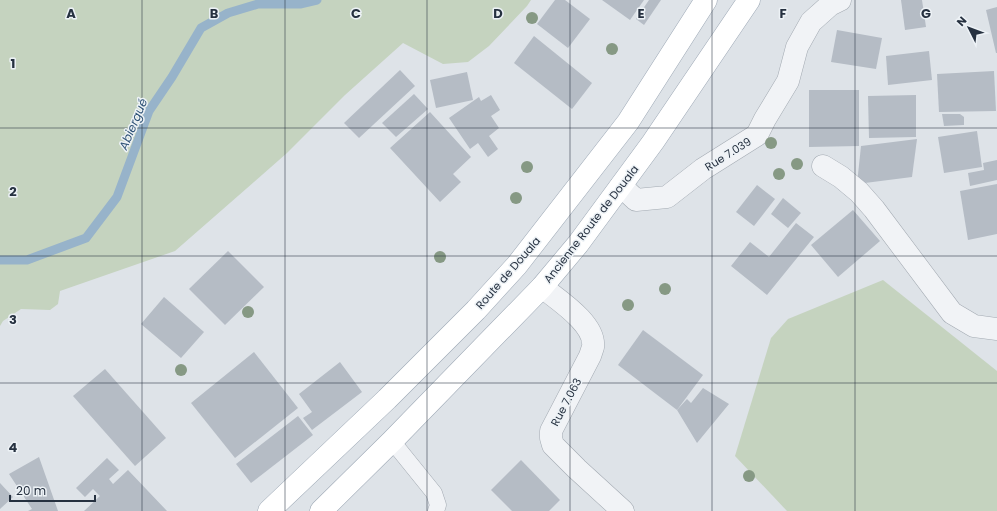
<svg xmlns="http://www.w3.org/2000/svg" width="997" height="511" font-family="Poppins,sans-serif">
<rect width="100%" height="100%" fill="#dee3e8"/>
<g fill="#c5d3bf">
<polygon points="0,0 531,0 527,6 489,46 468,62 443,64 403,43 345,95 287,153 175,251 60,291 58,304 50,310 21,309 3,321 0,326"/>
<polygon points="883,280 997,371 997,511 787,511 735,456 771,338 788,319"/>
</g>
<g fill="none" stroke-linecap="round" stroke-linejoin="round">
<polyline stroke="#97b3ca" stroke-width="9" points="0,260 27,260 86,238 117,197 149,111 172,77 201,28 228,13 258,4 300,4 317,0"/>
</g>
<g fill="#b5bcc5">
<polygon points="555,0 565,0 590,19 568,48 537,24"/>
<polygon points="602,0 644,0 630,20"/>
<polygon points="649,0 661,0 644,25 636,19"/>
<polygon points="901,0 922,0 926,27 905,30"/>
<polygon points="997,7 997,53 996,53 986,10"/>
<polygon points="837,30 882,38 876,69 831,62"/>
<polygon points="534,36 592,83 572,109 514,63"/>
<polygon points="929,51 932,80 888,85 886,56"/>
<polygon points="400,70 415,86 359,138 344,123"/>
<polygon points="994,71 996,111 939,112 937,74"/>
<polygon points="467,72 473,100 436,108 430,80"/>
<polygon points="809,90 859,90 859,146 809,147"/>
<polygon points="414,94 428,109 396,137 382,123"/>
<polygon points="491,95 500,110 491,116 499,128 489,136 498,149 488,157 478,143 470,149 449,118 479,97 481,101"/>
<polygon points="916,95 916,137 869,138 868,96"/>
<polygon points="430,112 471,157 453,174 461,182 440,202 390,148"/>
<polygon points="942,114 960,114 964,117 964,125 944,126"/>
<polygon points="977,131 982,167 944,173 938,137"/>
<polygon points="917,139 912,177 857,184 861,146"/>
<polygon points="997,160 997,180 970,186 968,173 984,170 983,163"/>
<polygon points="997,184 997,234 968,240 960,191"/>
<polygon points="757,185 775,199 754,226 736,212"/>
<polygon points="783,198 801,213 788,228 771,214"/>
<polygon points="853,210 880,241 838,277 811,245"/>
<polygon points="796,223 814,237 767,295 731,266 750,242 769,257"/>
<polygon points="228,251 264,287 225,325 189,289"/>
<polygon points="164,297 204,332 181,358 141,324"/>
<polygon points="643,330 703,375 677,410 618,365"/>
<polygon points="254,352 298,408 235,458 191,403"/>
<polygon points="340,362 362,392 312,430 303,418 312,412 299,394"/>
<polygon points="105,369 166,438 135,466 73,396"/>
<polygon points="703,388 729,404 697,443 677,410 687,399 691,403"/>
<polygon points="298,416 313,435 251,483 236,464"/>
<polygon points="39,457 58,511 28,511 32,509 9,474"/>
<polygon points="107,458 119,470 109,479 113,484 128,470 167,511 84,511 100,496 93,489 85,497 76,488"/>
<polygon points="521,460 560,500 549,511 512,511 491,490"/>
<polygon points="0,483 13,497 0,509"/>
</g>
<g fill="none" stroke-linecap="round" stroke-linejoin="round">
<defs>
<polyline id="lane" points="392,441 434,493 438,505 436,511"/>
<g id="street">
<polyline points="823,166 841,177 859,192 874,209 952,313 974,326 997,329"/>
<polyline points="621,186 636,200 667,197 703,169 757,135 765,119 788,81 797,47 811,22 830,5 840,0"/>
<path d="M542 287C558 300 596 324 593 347 592 350 591 353 590 356L551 431V438L553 445 577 469 623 511"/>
</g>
<g id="primary">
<polyline points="269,511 387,399 476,310 517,265 628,122 706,0"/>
<polyline points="321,511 392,441 542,287 578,244 653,142 749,0"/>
</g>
</defs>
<use href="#lane" stroke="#a3aab2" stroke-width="17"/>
<use href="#street" stroke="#a3aab2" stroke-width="23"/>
<use href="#primary" stroke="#9da8b5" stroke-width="23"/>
<use href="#lane" stroke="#f1f3f6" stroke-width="16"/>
<use href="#street" stroke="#f1f3f6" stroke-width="22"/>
<use href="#primary" stroke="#fff" stroke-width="22"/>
</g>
<g fill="#869984">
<circle cx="532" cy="18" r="6"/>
<circle cx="612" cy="49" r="6"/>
<circle cx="771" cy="143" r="6"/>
<circle cx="797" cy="164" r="6"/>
<circle cx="527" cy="167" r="6"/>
<circle cx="779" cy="174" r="6"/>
<circle cx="516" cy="198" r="6"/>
<circle cx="440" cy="257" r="6"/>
<circle cx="665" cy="289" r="6"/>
<circle cx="628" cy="305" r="6"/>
<circle cx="248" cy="312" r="6"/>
<circle cx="181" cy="370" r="6"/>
<circle cx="749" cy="476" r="6"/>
</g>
<path fill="none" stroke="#263140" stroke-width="1" stroke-opacity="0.55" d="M142 0V511M285 0V511M427 0V511M570 0V511M712 0V511M855 0V511M0 128H997M0 256H997M0 383H997"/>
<g text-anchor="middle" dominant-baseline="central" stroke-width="3" stroke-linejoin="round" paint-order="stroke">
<g font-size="11" fill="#263140" stroke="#edf2f6">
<text transform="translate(728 154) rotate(-32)">Rue 7.039</text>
<text transform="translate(591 224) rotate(-52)">Ancienne Route de Douala</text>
<text transform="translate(508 273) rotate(-49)">Route de Douala</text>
<text transform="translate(566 402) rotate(-62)">Rue 7.063</text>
</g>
<g font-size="12" font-style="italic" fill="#2f5376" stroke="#edf2f6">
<text transform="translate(133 124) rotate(-67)">Abiergué</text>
</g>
</g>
<g font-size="13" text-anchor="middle" font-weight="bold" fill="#263140" stroke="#edf2f6" stroke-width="3" stroke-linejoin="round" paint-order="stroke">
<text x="71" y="18">A</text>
<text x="214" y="18">B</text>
<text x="356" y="18">C</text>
<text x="498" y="18">D</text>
<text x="641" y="18">E</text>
<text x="783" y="18">F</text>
<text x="926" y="18">G</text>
<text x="13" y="68">1</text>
<text x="13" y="196">2</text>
<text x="13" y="324">3</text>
<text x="13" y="452">4</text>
</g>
<g transform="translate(969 28) rotate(312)" stroke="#edf2f6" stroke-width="3" paint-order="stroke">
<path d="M0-3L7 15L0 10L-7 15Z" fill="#263140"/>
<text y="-6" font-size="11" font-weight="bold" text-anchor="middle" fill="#263140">N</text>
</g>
<path d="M10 495v6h85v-6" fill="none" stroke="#263140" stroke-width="2"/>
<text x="16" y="495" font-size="12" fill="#263140" stroke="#edf2f6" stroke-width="3" paint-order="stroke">20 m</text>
</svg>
